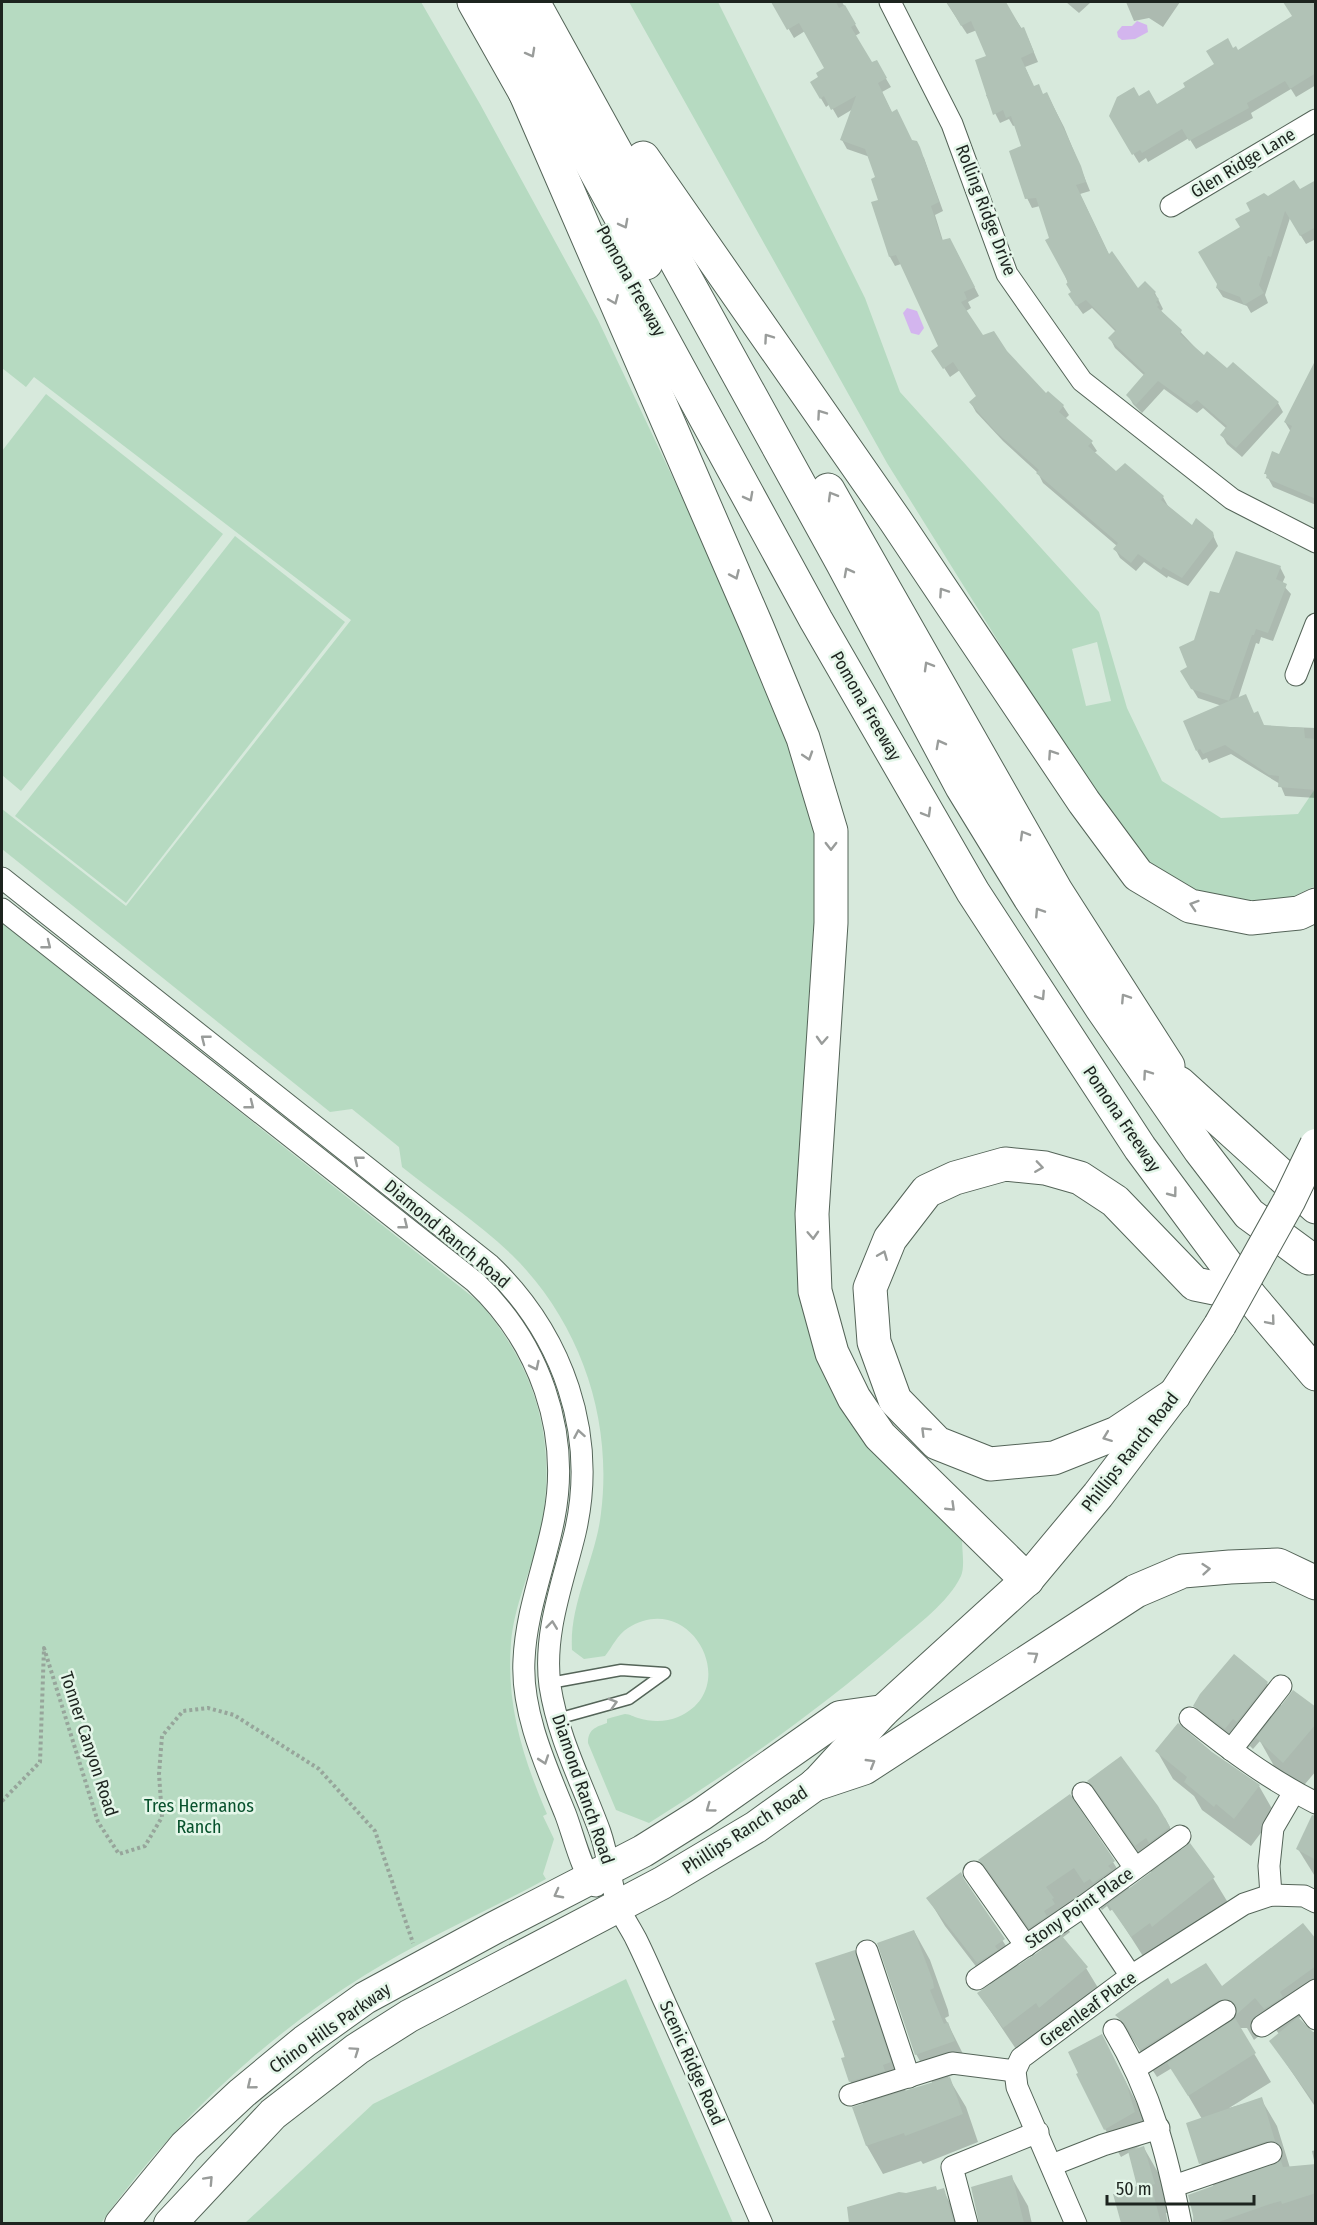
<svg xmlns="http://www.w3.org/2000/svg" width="1317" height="2225" font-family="'Fira Sans Condensed',sans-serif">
<rect width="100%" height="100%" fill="#d7e9dc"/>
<g fill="#b6dac1" fill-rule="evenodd">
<path d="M2 2H421L480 104 598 320 773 689 808 793 820 861 809 1309 958 1526 953 1532 962 1540C962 1550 965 1567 961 1576 948 1603 917 1625 895 1644 818 1711 735 1769 649 1823L616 1810 588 1743C588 1729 596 1727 607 1723V1719C613 1717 620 1715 625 1714 630 1714 634 1717 638 1718 651 1722 666 1722 678 1717 744 1689 691 1588 628 1628 617 1635 613 1646 605 1656L584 1659 572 1650C569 1603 596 1559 601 1513 613 1418 580 1322 512 1255 479 1223 438 1196 402 1167L399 1147 352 1109 330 1112 2 849V809L126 906 351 620 34 377 26 387 2 368Z"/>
<path d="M629 2H718L865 298 900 392 1099 612 1127 708 1162 781 1221 818 1298 814 1315 789V886L1294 896 1264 902 1199 893 1169 880 1131 846 1053 729 887 463ZM1097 642 1111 701 1086 706 1072 649Z"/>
<polygon points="46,394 223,534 21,791 2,775 2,451"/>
<polygon points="235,536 345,622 126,903 15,816"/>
<path d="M2 923 479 1302C539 1371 559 1448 539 1538 530 1573 514 1606 511 1643 506 1705 523 1758 547 1814L543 1816 554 1839 543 1874 546 1879C486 1912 423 1939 365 1975 262 2039 171 2125 101 2223H2Z"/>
<polygon points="626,1979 733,2223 245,2223 373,2104"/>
</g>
<g fill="#d3b5ee">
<polygon points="1137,21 1147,25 1148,32 1135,39 1122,40 1118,37 1117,32 1122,26 1132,26"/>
<polygon points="907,308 917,311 924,328 919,335 911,333 903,313"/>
</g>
<g fill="#0003">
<polygon points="773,2 842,2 860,33 855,36 872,64 876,62 891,87 882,92 892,113 924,158 943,211 935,215 943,241 955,249 979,296 968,302 971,308 966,311 983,337 1006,351 1046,395 1048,393 1063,406 1069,415 1065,419 1091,442 1097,451 1094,453 1116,473 1163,497 1168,506 1192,527 1212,533 1218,546 1188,586 1168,576 1167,578 1144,562 1136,571 1120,558 1115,549 1117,546 1043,483 1038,473 1003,441 976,412 971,403 977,397 960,370 950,377 939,360 940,347 901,264 895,266 890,257 877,178 870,157 847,149 842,140 853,109 838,118 830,104 826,107 812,83 827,69 805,31 794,38"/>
<polygon points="946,2 1004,2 1028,38 1038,62 1025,67 1034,88 1044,96 1047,94 1064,127 1090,191 1080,194 1109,255 1138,291 1155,293 1163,309 1161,311 1204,357 1227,370 1233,364 1278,403 1283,412 1242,457 1227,444 1222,435 1227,429 1203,408 1197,413 1164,389 1142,413 1133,404 1128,395 1145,376 1115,348 1110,338 1116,332 1092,308 1083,314 1075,303 1040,206 1032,208 1027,198 1023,147 1016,125 1013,126 1009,119 1000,123 986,95 989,94 988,56 977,30 967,34"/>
<polygon points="1066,2 1091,2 1079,13"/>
<polygon points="1126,2 1180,2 1163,27 1149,18 1134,21"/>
<polygon points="1285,2 1316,2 1316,85 1296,97 1291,89 1251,113 1253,118 1196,149 1189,138 1148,162 1146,158 1139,163 1110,116 1139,98 1156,106 1187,88 1233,50 1237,52 1294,17"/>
<polygon points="1316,182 1316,239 1306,244 1290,218 1265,295 1268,303 1251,313 1247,306 1223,297 1217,288 1242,228 1252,211 1267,198 1300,191"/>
<polygon points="1316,361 1316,505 1273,487 1266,474 1279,456 1291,432 1285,422"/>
<polygon points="1280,567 1285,577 1282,584 1291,594 1273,641 1261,637 1259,644 1256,643 1238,699 1264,726 1316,728 1316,798 1285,796 1280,784 1231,754 1209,763 1207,758 1202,760 1197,751 1222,706 1198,698 1182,672 1189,668 1196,641 1219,595"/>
<polygon points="1267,1683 1282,1707 1316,1709 1316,1771 1300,1790 1274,1766 1260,1741 1253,1749 1250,1746 1241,1756 1211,1734 1195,1706"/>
<polygon points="1157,1751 1211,1753 1259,1786 1275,1814 1251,1846 1202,1810 1194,1796 1173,1779"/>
<polygon points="1089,1782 1165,1818 1182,1851 1213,1878 1230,1906 1148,1964 1113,1909 1110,1911 1107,1906 1102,1910 1091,1895 1067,1928 1070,1932 1062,1938 1086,1968 1103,1996 1020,2055 979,1994 991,1986 945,1926 928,1898 973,1896 1020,1967 1043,1951 1002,1893 996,1888 980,1861 1113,1862 1130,1890 1152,1873 1111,1814 1105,1809"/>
<polygon points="1316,1816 1316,1878 1298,1849"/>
<polygon points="914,1931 930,1960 948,2010 949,2016 945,2018 968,2064 968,2070 948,2077 966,2107 978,2142 923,2164 921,2161 883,2174 867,2146 854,2108 864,2105 850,2081 837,2021 854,1951 870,1979 906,2092 933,2084 916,2054 878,1944"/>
<polygon points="1316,1943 1316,2005 1298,2019 1310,2032 1316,2032 1316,2108 1271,2041 1280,2035 1272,2025 1254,2040 1247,2028 1239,2028 1271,2082 1229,2108 1261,2099 1277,2126 1290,2168 1315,2165 1312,2151 1316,2150 1316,2224 1193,2224 1194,2209 1214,2187 1201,2163 1202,2119 1172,2068 1157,2077 1117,2015 1171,1986 1222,1988"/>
<polygon points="1102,2036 1147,2123 1150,2140 1135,2149 1144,2148 1160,2176 1170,2212 1166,2213 1168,2224 1123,2224 1115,2195 1138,2187 1130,2152 1121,2157 1105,2129"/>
<polygon points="1012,2178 1028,2206 1032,2224 980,2224 972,2189"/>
<polygon points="943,2190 961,2224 852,2224 849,2208"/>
</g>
<g fill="#b1c2b6">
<polygon points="771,2 836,2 839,8 845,5 856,24 851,27 872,62 877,60 887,78 878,83 892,112 897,109 912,140 917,141 920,147 939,202 931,206 942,240 950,238 975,287 964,292 967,299 961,302 983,335 994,331 1007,351 1046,393 1048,391 1064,405 1059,412 1093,441 1088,446 1116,471 1125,463 1164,496 1161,500 1192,525 1196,518 1213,532 1214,536 1182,578 1163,567 1161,570 1138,554 1131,563 1113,549 1118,543 1036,473 1039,470 996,432 969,402 976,396 953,362 943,369 931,351 938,346 896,255 889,257 871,202 878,200 871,179 875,177 865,149 840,140 856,96 831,110 824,96 820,99 810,82 818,77 816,73 824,68 799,23 787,30"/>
<polygon points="947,2 1006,2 1021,28 1024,27 1034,52 1021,58 1034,86 1039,84 1043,94 1047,92 1081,166 1086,182 1076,185 1109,254 1112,251 1138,288 1145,281 1156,292 1154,294 1159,299 1156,302 1159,305 1157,307 1182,330 1180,334 1204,355 1207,351 1227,368 1233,362 1279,402 1236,448 1220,435 1227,426 1197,400 1191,405 1158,381 1136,405 1126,395 1145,373 1108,338 1116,330 1086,300 1076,306 1068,294 1071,292 1066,284 1068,282 1045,240 1049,238 1036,198 1025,199 1009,151 1021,146 1011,116 1006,118 1003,110 993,115 975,60 986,56 971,21 961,26"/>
<polygon points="1283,2 1316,2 1316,73 1290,89 1285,81 1247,103 1249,108 1189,141 1182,129 1142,153 1140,150 1132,155 1109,116 1117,97 1134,87 1139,96 1149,90 1157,104 1185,87 1183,83 1214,64 1206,51 1228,38 1233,48 1236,46 1238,50 1292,16"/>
<polygon points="1294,180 1300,189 1316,180 1316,227 1300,236 1285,211 1271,257 1268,256 1259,285 1264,293 1244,305 1240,297 1216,288 1217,284 1198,252 1240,227 1235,219 1250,211 1246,203 1264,193 1268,196"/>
<polygon points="1316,359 1316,499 1266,478 1267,474 1264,474 1272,451 1279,454 1292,426 1284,422"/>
<polygon points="1236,551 1281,566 1276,579 1287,584 1268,633 1256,629 1254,635 1252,635 1229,701 1246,694 1254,713 1258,711 1264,725 1304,728 1305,738 1316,739 1316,790 1278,787 1279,776 1269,775 1225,745 1203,754 1200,749 1196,751 1183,721 1229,701 1191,689 1180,671 1187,667 1179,647 1194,640 1210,591 1219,593"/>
<polygon points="1234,1654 1268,1682 1237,1722 1233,1719 1225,1729 1193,1706 1200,1694"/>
<polygon points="1293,1690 1316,1707 1316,1724 1283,1763 1256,1738"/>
<polygon points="1178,1723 1212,1752 1260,1785 1234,1819 1216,1804 1214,1807 1184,1782 1187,1777 1155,1751"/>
<polygon points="1121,1756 1158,1806 1170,1827 1149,1843 1146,1838 1135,1846 1093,1786 1087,1781"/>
<polygon points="1070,1794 1115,1861 1108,1866 1112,1870 1093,1883 1090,1879 1084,1883 1074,1868 1046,1887 1054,1898 1052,1899 1055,1904 1044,1911 1047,1916 1029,1928 984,1865 978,1860"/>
<polygon points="1312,1815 1316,1816 1316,1860 1296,1849"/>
<polygon points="1190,1843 1215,1877 1152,1927 1150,1923 1131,1937 1108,1904"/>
<polygon points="961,1872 964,1879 1005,1939 995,1946 998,1950 977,1963 926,1898"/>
<polygon points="1303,1923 1316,1939 1316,1966 1280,1992 1283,1997 1264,2009 1255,1998 1237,2014 1236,2005 1231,2000 1219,2000 1140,2050 1125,2024 1115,2015 1168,1978 1171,1984 1206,1963 1222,1986"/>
<polygon points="914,1930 933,1981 934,1988 930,1990 944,2024 948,2022 955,2041 915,2055 877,1943"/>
<polygon points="1062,1936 1088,1967 1039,2008 1036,2003 1003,2028 977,1993"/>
<polygon points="855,1950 891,2062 883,2065 885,2071 849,2082 841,2058 845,2057 832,2021 835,2020 815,1963"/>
<polygon points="1298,2017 1316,2035 1316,2105 1269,2041"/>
<polygon points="1235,2018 1256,2053 1188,2096 1167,2063"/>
<polygon points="1102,2034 1126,2082 1135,2112 1104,2130 1076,2074 1078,2073 1068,2052"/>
<polygon points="950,2077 963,2114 905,2136 904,2133 866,2146 852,2107"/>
<polygon points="1262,2097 1275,2141 1267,2141 1199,2164 1186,2123"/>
<polygon points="1144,2146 1155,2184 1151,2185 1161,2223 1121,2223 1113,2194 1137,2186 1128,2151"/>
<polygon points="1281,2161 1283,2167 1316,2164 1316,2193 1282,2204 1281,2201 1270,2204 1216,2223 1195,2223 1188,2195"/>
<polygon points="1012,2175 1024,2223 979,2223 971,2187"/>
<polygon points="936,2186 937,2190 944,2188 954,2223 849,2223 847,2207 899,2192 906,2193"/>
</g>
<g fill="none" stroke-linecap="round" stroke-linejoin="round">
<defs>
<polyline id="service" points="550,1683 621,1670 665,1673 629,1699 557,1719"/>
<g id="minor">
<polyline points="890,2 952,124 1007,274 1082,381 1232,499 1316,542"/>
<polyline points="1171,206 1316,120"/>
<polyline points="1296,675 1316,624"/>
<path d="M2 878 490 1265C563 1335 598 1434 575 1533 563 1583 543 1633 550 1686 558 1738 582 1783 600 1832 608 1855 610 1879 617 1903 621 1915 630 1927 636 1939 647 1961 656 1983 666 2005 699 2077 730 2151 762 2224"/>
<path d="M2 909 475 1282C539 1342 571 1431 554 1518 545 1566 526 1611 524 1660 521 1712 546 1766 565 1813 573 1833 582 1874 596 1886"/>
<path d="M1190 1718C1230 1750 1270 1780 1316 1803"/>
<polyline points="1231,1750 1281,1686"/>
<polyline points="1083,1793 1135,1868"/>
<polyline points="974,1872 1026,1946"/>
<polyline points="1271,1895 1269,1866 1273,1828 1294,1792"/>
<polyline points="1084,1906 1131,1976"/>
<polyline points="867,1951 909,2077"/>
<polyline points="977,1979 1084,1906 1180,1836"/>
<polyline points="1302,2000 1316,2019"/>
<polyline points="1262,2026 1316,1990"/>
<path d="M1114 2030C1151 2092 1167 2153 1181 2224"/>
<polyline points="1136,2068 1225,2011"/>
<polyline points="850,2095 952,2063 1015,2071"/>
<polyline points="1052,2165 1103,2145 1159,2128"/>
<polyline points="1174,2186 1271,2153"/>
<polyline points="967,2224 952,2167 1038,2132"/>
<polyline points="1076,2224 1017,2087 1015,2071 1021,2058 1131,1976 1244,1904 1271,1895 1304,1896 1316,1902"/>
</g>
<g id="primary">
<polyline points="121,2224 185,2146 242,2093 305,2041 365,1998 494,1928 643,1851 702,1814 840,1717 883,1711"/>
<polyline points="170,2224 273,2114 357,2049 409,2016 662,1883 756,1827 816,1784 883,1711 1027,1580 1098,1495 1174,1395 1220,1325"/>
</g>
<g id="motorway">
<polyline points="474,2 535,110"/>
<polyline points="503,2 646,263"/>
<polyline points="533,2 842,562 962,787 1030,898 1101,1007 1200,1150 1249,1214 1309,1258"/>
<polyline points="525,92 757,627 803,738 831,831 831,923 812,1214 815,1291 832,1353 854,1398 880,1436 1027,1580"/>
<polyline points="643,158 895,520 1084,802 1138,875 1190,906 1251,918 1299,913 1316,905"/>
<polyline points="609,241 816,620 973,892 1140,1148 1249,1295 1316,1374"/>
<polyline points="828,490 1056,891 1168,1066"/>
<polyline points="1179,1083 1316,1207"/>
<polyline points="1174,1395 1117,1433 1054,1458 990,1464 937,1443 895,1400 874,1342 870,1288 890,1239 927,1191 955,1178 1005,1164 1045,1168 1080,1178 1115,1201 1195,1284 1249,1295"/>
<polyline points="816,1784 864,1768 1136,1591 1183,1571 1230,1567 1278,1565 1316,1583"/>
</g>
</defs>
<use href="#service" stroke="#546458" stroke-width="13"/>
<use href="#minor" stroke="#546458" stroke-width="23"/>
<use href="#primary" stroke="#546458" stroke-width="34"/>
<use href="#motorway" stroke="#546458" stroke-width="35"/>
<polyline stroke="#97a59b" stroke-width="4" stroke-dasharray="3 3" stroke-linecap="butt" points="2,1801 40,1762 44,1648 98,1822 119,1854 145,1846 162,1817 159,1774 162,1736 183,1711 208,1708 234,1715 319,1769 375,1831 413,1943"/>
<use href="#service" stroke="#fff" stroke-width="10"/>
<use href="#minor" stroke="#fff" stroke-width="21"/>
<use href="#primary" stroke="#fff" stroke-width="32"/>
<use href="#motorway" stroke="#fff" stroke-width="33"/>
<defs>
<polyline id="primary-bridge" points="1220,1325 1289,1201 1316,1145"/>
</defs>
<use href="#primary-bridge" stroke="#546458" stroke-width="34" stroke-linecap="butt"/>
<use href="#primary-bridge" stroke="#fff" stroke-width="32"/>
</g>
<defs><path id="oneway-chevron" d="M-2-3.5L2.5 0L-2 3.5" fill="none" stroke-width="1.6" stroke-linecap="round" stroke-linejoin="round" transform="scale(1.5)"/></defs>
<g stroke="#999c9a">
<use href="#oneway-chevron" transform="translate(531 53) rotate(61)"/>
<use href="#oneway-chevron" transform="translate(624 224) rotate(62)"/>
<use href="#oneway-chevron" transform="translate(614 300) rotate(67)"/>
<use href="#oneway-chevron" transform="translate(768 338) rotate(-125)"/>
<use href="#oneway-chevron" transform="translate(821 414) rotate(-125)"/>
<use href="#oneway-chevron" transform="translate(832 496) rotate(-120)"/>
<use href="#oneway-chevron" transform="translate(749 497) rotate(62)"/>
<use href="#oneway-chevron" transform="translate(848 572) rotate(-118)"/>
<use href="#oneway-chevron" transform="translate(735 575) rotate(66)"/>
<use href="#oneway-chevron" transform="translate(943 592) rotate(-124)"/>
<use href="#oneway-chevron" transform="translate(928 666) rotate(-120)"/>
<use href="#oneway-chevron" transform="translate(940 744) rotate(-118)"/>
<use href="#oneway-chevron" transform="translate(1052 754) rotate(-124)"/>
<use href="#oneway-chevron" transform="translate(808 756) rotate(72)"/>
<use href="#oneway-chevron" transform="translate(927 813) rotate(60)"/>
<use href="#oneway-chevron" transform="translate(1024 835) rotate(-120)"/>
<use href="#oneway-chevron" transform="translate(831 846) rotate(90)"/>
<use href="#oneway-chevron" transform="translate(1194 905) rotate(-162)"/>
<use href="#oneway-chevron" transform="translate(1039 912) rotate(-123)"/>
<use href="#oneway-chevron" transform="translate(47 945) rotate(38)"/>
<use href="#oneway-chevron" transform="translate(1041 996) rotate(57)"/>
<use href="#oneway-chevron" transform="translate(1125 998) rotate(-123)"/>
<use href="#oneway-chevron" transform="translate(205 1039) rotate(-142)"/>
<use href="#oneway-chevron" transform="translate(822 1040) rotate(93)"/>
<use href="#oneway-chevron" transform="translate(1147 1074) rotate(-125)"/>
<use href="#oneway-chevron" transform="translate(250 1105) rotate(38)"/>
<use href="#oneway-chevron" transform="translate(358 1160) rotate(-141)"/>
<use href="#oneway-chevron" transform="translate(1039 1167) rotate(8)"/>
<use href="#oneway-chevron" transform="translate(1173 1193) rotate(53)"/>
<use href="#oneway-chevron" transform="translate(404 1225) rotate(38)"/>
<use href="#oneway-chevron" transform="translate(813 1235) rotate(87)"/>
<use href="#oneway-chevron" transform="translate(883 1255) rotate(-68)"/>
<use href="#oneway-chevron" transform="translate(1271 1321) rotate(50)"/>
<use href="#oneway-chevron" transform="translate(535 1366) rotate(64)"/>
<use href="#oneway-chevron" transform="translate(925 1431) rotate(-135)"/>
<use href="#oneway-chevron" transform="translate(579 1434) rotate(-100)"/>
<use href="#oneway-chevron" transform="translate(1107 1437) rotate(159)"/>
<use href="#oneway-chevron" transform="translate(951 1507) rotate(44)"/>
<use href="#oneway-chevron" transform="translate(1206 1569) rotate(-5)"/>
<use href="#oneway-chevron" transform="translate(552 1625) rotate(-83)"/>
<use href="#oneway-chevron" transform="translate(1034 1656) rotate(-35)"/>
<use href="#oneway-chevron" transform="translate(613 1703) rotate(-16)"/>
<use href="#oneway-chevron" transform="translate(544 1760) rotate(71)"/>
<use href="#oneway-chevron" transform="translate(871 1763) rotate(-31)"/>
<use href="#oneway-chevron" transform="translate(710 1808) rotate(144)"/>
<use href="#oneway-chevron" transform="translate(558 1894) rotate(152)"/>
<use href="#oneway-chevron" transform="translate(355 2051) rotate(-35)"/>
<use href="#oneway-chevron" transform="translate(251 2085) rotate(141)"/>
<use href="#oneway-chevron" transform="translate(209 2180) rotate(-47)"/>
</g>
<g text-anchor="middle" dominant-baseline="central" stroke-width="5" stroke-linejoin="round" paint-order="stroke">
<g font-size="18" fill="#1d241f" stroke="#e4f6e9">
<text transform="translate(1243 163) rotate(-31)">Glen Ridge Lane</text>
<text transform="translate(986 210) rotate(69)">Rolling Ridge Drive</text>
<text transform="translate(631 281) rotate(61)">Pomona Freeway</text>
<text transform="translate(866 706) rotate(60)">Pomona Freeway</text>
<text transform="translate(1122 1119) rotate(56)">Pomona Freeway</text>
<text transform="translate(447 1234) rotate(40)">Diamond Ranch Road</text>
<text transform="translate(1130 1452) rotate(-52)">Phillips Ranch Road</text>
<text transform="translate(89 1744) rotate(72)">Tonner Canyon Road</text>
<text transform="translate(583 1789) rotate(71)">Diamond Ranch Road</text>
<text transform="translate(745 1830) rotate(-33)">Phillips Ranch Road</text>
<text transform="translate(1079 1908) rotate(-35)">Stony Point Place</text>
<text transform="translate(1088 2009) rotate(-36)">Greenleaf Place</text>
<text transform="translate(330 2028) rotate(-35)">Chino Hills Parkway</text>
<text transform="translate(692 2063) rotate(66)">Scenic Ridge Road</text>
</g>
<g font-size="18" fill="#07512c" stroke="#e4f6e9">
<text x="199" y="1806">Tres Hermanos<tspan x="199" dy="21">Ranch</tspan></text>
</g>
</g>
<rect width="1317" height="2225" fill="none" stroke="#1d241f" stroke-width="6"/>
<path d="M1107 2195v9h147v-9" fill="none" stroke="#1d241f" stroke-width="3"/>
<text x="1116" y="2195" font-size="18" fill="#1d241f" stroke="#e4f6e9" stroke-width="4.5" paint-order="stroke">50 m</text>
</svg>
